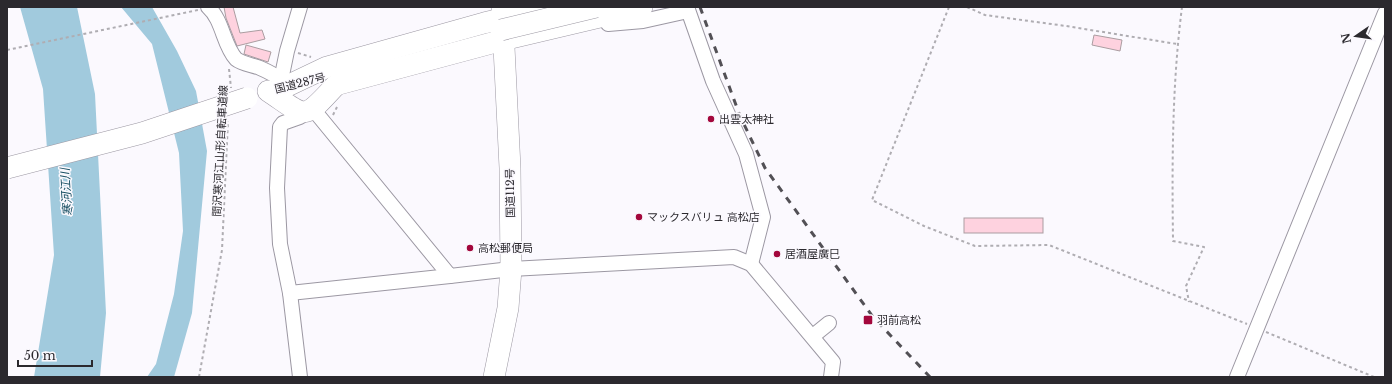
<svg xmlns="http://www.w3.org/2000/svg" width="1392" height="384" font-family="'Libre Baskerville','Noto Sans JP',serif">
<rect width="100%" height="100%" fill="#fbf9fe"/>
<g fill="#a1cadd">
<polygon points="20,7 77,7 95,94 106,313 100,377 34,377 54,255 43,89"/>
<polygon points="121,7 152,7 177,51 196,91 207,151 192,313 174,377 147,377 156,364 174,294 183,231 179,153 152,44"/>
</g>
<g fill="#fed2df" stroke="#ab9da1">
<polygon points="224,7 233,7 240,33 262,30 265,39 237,46 226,18"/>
<polygon points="1094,35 1122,40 1120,51 1092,45"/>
<polygon points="246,45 271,52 268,62 244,54"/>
<rect x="964" y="218" width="79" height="15"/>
</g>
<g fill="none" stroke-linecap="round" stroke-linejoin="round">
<defs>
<g id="minor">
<path d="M208 7C223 20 223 45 236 59 242 64 253 65 260 68 267 71 275 75 281 80L283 88"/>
<polyline points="687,7 713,81 746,154 763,217 751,264"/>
<polyline points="608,24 643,21 688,11"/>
<polyline points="281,80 287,51 300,7"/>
<polyline points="313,109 450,276 511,269 734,257 751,264 833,362 831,377"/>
<polyline points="290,293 450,276"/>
<polyline points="813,336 829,323"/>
<polyline points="300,377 290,293 280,244 277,188 280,127 283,123 300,117 302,113"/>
<polyline points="1237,377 1385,13"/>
</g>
<g id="highway">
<polyline points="283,88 327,67 484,23 551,7"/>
<path d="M268 91C307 117 302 122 335 86L339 84 503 40 642 7"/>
<polyline points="494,377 508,308 511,269 510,168 502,7"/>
</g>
</defs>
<use href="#minor" stroke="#9c98a3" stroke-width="16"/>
<use href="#highway" stroke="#9c98a3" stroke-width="22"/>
<g stroke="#afadb2" stroke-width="2" stroke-dasharray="3 3" stroke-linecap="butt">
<polyline points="949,7 872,200 924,226 975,246 1049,245 1247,324"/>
<polyline points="967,7 985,15 1066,26 1177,44"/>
<path d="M1182 7C1172 86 1172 161 1173 241L1204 247 1186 286 1189 302"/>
<polyline points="7,50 198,10"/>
<polyline points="298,53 311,57"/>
<polyline points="229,69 231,88"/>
<polyline points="333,115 337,107"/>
<polyline points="1266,332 1374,377"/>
<polyline points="199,377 222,250 228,121"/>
</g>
<use href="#minor" stroke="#fff" stroke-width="14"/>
<use href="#highway" stroke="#fff" stroke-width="21"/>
<polyline stroke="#525055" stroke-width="3" stroke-dasharray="7 7" stroke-linecap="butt" points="700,7 740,116 765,168 873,317 930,377"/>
<defs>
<g id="highway-bridge">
<polyline points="501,30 596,7"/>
<polyline points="7,168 142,133 247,98"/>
</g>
</defs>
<use href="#highway-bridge" stroke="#9c98a3" stroke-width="22" stroke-linecap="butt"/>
<use href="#highway-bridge" stroke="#fff" stroke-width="21"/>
</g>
<g fill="#a3073c" stroke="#fbf9fe" stroke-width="1.5">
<circle cx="711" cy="119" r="4"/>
<circle cx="639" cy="217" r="4"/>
<circle cx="470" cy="248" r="4"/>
<circle cx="777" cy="254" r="4"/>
<rect x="863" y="315" width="10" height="10" rx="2"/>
</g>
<g text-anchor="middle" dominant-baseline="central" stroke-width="3" stroke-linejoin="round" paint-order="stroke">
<g font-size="11" fill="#2b292e" stroke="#fbf9fe">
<text transform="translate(300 83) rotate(-14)">国道287号</text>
<text transform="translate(220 151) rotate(-87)">間沢寒河江山形自転車道線</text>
<text transform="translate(510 193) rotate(-91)">国道112号</text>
</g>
<g font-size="11" fill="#2b292e" stroke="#fbf9fe" text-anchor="start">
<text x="719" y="119">出雲太神社</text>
<text x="647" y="217">マックスバリュ 高松店</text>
<text x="478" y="248">高松郵便局</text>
<text x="785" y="254">居酒屋廣巳</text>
<text x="877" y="320">羽前高松</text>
</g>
<g font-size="12" font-style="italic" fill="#134b5f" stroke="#fbf9fe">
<text transform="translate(66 192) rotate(-94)">寒河江川</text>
</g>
</g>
<rect width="1392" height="384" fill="none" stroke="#2b292e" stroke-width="16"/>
<g transform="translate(1356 36) rotate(257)" stroke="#fbf9fe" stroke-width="3" paint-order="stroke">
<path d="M0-3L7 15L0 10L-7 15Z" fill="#2b292e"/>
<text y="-6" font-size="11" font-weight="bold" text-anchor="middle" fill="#2b292e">N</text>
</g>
<path d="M18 360v6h74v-6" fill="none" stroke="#2b292e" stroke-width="2"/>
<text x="24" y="360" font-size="12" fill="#2b292e" stroke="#fbf9fe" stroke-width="3" paint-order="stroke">50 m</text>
</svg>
